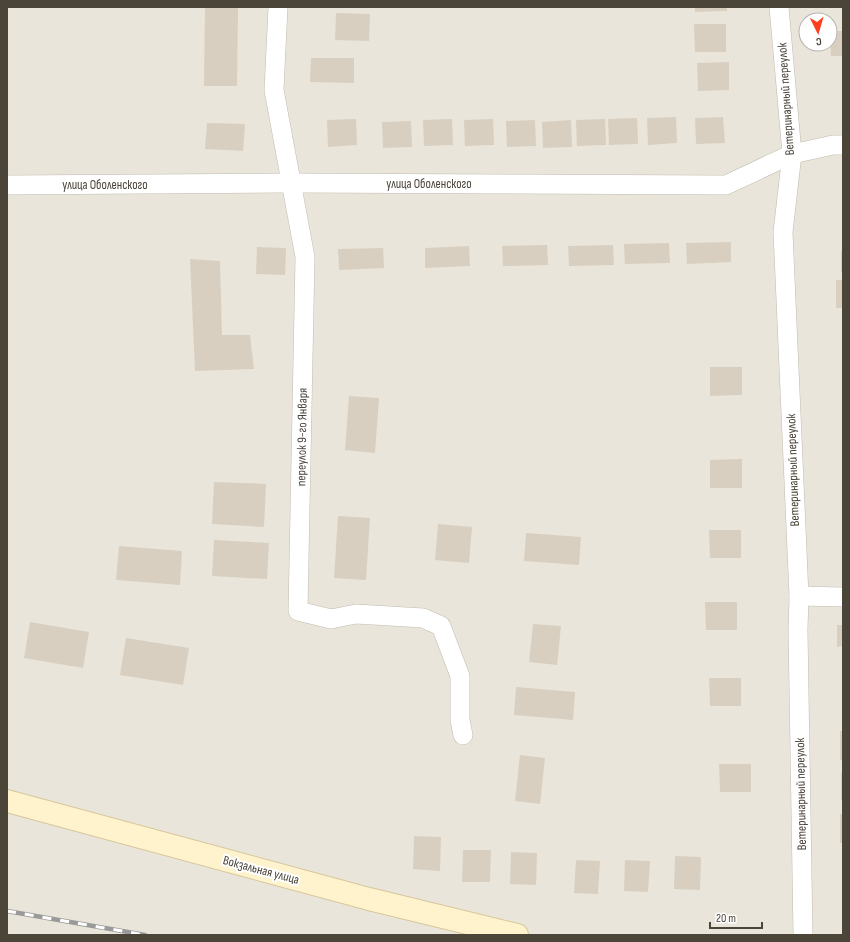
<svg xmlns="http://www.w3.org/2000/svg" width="850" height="942" font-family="'Sofia Sans Condensed',sans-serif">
<rect width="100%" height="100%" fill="#f6f3ec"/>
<path fill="#eae5da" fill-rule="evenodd" d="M7 7H843V935H7ZM806 20H830V44H806Z"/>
<g fill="#d8cfc1">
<polygon points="205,7 238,7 237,86 204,86"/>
<polygon points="695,7 727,7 727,11 695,12"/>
<polygon points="336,13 370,14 369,41 335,40"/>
<polygon points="694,24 726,24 726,52 695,52"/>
<polygon points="830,31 843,31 843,56 831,56"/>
<polygon points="311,58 354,58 354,83 310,82"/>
<polygon points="729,62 729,90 698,91 697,63"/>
<polygon points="676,117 677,143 648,145 647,118"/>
<polygon points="723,117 725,143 696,144 695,118"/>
<polygon points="637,118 638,144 609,145 608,119"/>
<polygon points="356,119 357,145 328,147 327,120"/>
<polygon points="452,119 453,145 424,146 423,120"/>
<polygon points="493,119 494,145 465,146 464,120"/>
<polygon points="605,119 606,145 577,146 576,120"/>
<polygon points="535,120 536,146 507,147 506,121"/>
<polygon points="571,120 572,147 543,148 542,122"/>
<polygon points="411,121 412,147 383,148 382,122"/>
<polygon points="207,123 245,124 243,151 205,149"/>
<polygon points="731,242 731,262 687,264 686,243"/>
<polygon points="669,243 670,263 625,264 624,244"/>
<polygon points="547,245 548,265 503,266 502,246"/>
<polygon points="613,245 614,265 569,266 568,246"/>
<polygon points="469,246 470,266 425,268 425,248"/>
<polygon points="257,247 286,248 285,275 256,274"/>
<polygon points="383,248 384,268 339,270 338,249"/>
<rect x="841" y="251" width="2" height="21"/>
<polygon points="190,259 220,261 222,335 250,335 254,369 195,371"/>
<rect x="836" y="280" width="7" height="28"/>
<polygon points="710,367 742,367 742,395 710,396"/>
<polygon points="349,396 379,398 375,453 345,450"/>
<polygon points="742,459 742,488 710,488 710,460"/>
<polygon points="214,482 266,484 264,527 212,524"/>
<polygon points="338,516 370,518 366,580 334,578"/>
<polygon points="438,524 472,527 469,563 435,560"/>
<polygon points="709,530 741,530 741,558 710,558"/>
<polygon points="526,533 581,537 579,565 524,561"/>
<polygon points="214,540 269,543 267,579 212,576"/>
<polygon points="119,546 182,551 180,585 116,580"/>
<polygon points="705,602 737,602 737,630 706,630"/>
<polygon points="30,622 89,632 83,668 24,658"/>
<polygon points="533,624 561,626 557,665 529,662"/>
<polygon points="837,625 843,625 843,646 837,647"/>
<polygon points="126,638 189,648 183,685 120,675"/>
<polygon points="709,678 741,678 741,706 710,706"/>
<polygon points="516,687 575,692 573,720 514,715"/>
<rect x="840" y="731" width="3" height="29"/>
<polygon points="520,755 545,758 540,804 515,801"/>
<polygon points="719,764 751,764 751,792 720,792"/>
<rect x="841" y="772" width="2" height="28"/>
<rect x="840" y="814" width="3" height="29"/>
<polygon points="414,836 441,837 440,871 413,869"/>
<polygon points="463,850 491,850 490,882 462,882"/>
<polygon points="511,852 537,853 536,885 510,884"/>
<polygon points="675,856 701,857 700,890 674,889"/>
<polygon points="576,860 600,861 598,894 574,893"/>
<polygon points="625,860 650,861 648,892 624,891"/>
</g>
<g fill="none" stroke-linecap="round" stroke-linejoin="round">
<defs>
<g id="street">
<polyline points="278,7 274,90 305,257 298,611 331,619 356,614 423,618 441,626 460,676 460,720 463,735"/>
<polyline points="779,7 792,154 783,232 799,596 798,630 803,935"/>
<polyline points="7,185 291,183 726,185 792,154 833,145 843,145"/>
<polyline points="799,596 843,597"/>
</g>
<polyline id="secondary" points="7,801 369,899 517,935"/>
</defs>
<use href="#street" stroke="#c2bbae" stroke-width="20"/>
<use href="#secondary" stroke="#d6c79b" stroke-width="24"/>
<use href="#street" stroke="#fff" stroke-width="19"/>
<use href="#secondary" stroke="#fff3cd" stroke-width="22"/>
<defs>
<polyline id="rail" points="7,911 145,935"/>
</defs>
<use href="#rail" stroke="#9a9a9a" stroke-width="4.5"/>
<use href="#rail" stroke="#fff" stroke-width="3" stroke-dasharray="9" stroke-linecap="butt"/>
</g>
<g text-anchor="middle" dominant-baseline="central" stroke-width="4" stroke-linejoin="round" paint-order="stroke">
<g font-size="13" fill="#4b4439" stroke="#fff">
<text transform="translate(786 99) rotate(-94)">Ветеринарный переулок</text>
<text x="429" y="184">улица Оболенского</text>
<text x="105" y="185">улица Оболенского</text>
<text transform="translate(302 437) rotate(-89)">переулок 9-го Января</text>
<text transform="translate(793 470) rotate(-92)">Ветеринарный переулок</text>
<text transform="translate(801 794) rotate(-91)">Ветеринарный переулок</text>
<text transform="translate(261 870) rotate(15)">Вокзальная улица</text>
</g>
</g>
<rect width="850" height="942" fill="none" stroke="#4b4439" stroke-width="16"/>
<g transform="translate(818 32) rotate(175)"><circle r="19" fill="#ffffff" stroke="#b7b4b0"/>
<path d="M0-3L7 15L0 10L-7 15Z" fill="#fc3f1d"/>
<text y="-6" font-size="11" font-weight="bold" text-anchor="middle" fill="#4b4439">С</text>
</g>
<path d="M710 922v6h52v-6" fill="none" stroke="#4b4439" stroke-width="2"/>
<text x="716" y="922" font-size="12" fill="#4b4439" stroke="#ffffff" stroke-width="3" paint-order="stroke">20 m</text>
</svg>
